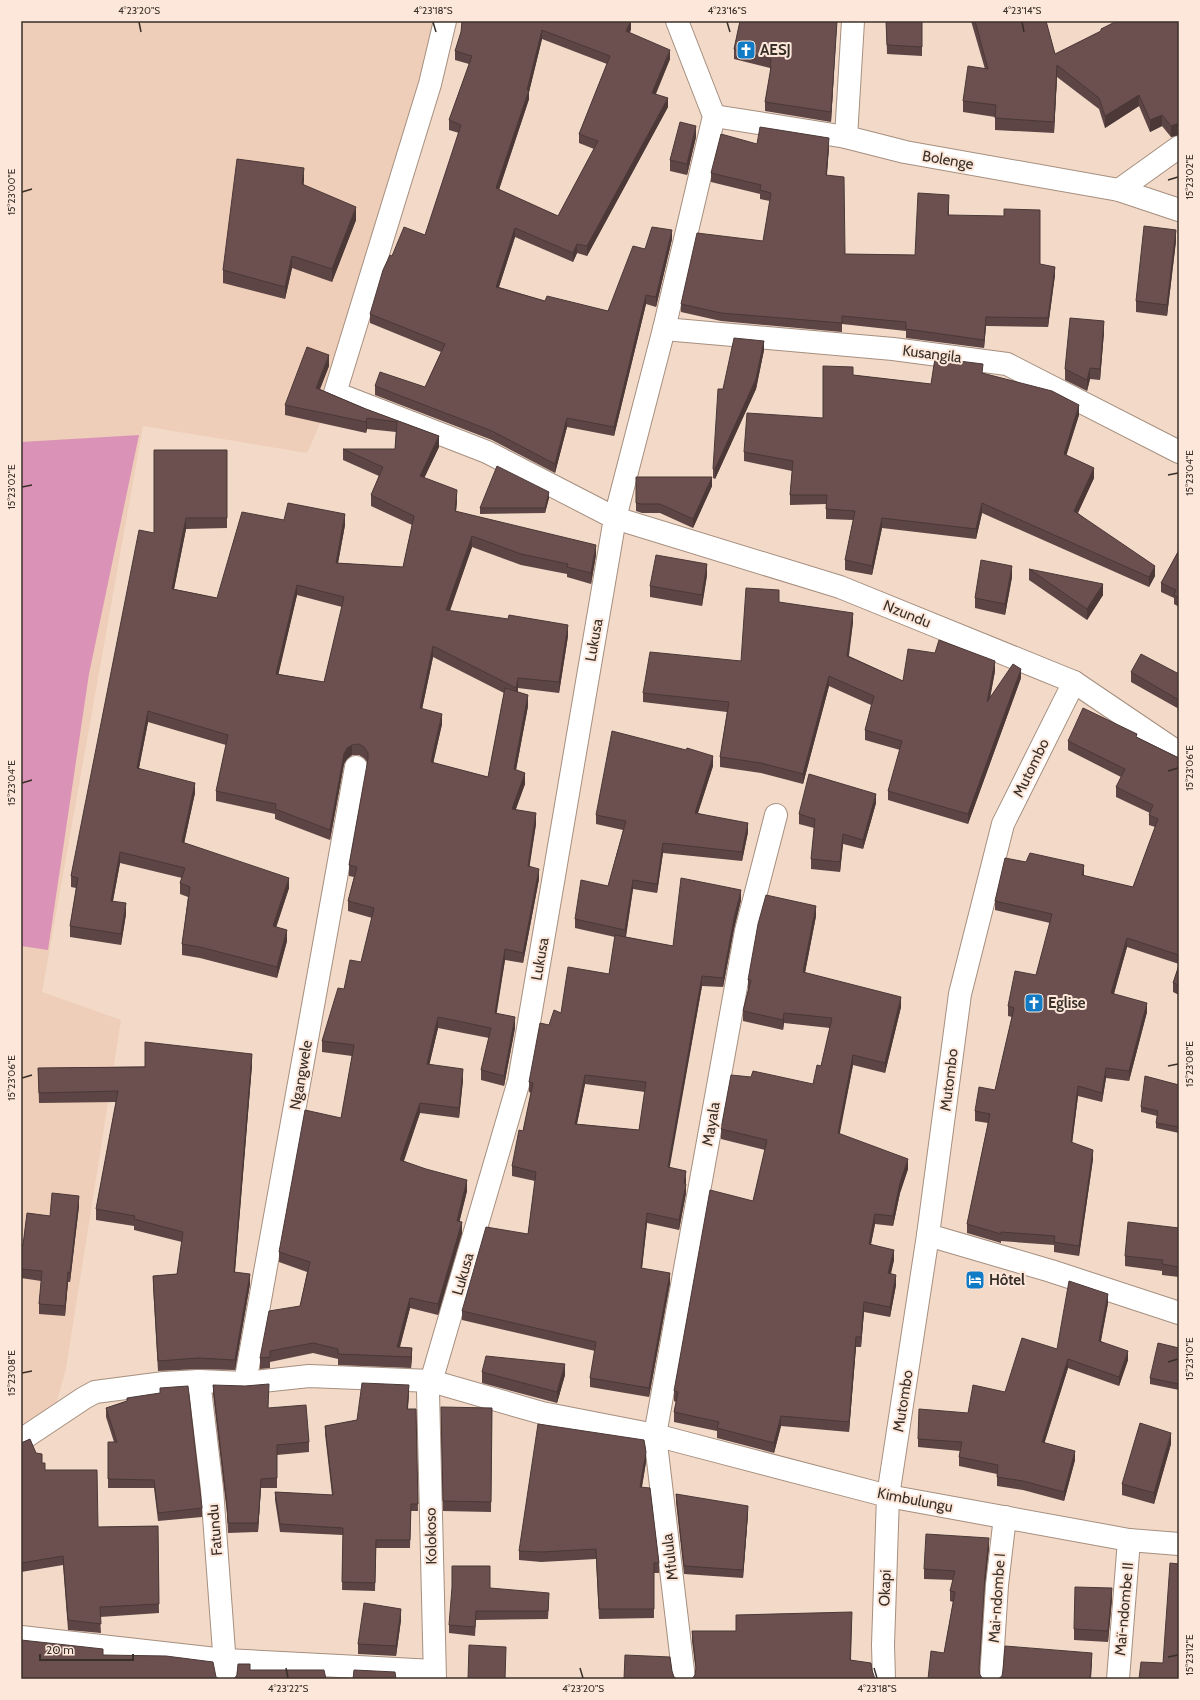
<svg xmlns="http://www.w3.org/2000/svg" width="1200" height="1700" font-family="Cabin,sans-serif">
<rect width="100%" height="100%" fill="#f2d9c8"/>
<polygon fill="#eeceb8" points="21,21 443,21 330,401 307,453 143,426 42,992 121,1020 66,1368 52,1419 21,1439"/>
<polygon fill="#da93b6" points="139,435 89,674 48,950 21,946 21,442"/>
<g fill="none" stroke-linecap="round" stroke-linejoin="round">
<defs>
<g id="street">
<polyline points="445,21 430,84 335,393 487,452 615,518 840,587 1074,682 1179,753"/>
<polyline points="714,116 846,137 905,152 1119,190 1179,210"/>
<polyline points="846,137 853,21"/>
<polyline points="1119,190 1179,147"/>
<polyline points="664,329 893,349 1007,364 1179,452"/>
<polyline points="928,1235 1051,1271 1179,1313"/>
<polyline points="199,1381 212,1489 226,1679"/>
<polyline points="245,1383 356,767"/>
<polyline points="21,1440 84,1398 95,1392 164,1383 199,1381 245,1383 309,1376 431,1381 542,1413 655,1435 888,1496 1129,1540 1179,1544"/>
<polyline points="21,1637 225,1660 434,1671"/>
<polyline points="435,1679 428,1392 519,1081 615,518 664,329 714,116 677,21"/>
<polyline points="684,1679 655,1435 746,931 776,815"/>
<polyline points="884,1679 883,1645 888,1496 928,1235 960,994 1003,824 1074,682"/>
<polyline points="991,1679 997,1585 1005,1517"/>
<polyline points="1118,1679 1129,1540"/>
</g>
</defs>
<use href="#street" stroke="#a68f7f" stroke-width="24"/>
<use href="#street" stroke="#fff" stroke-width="22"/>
</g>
<g fill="#5c4544" fill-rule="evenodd">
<path d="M631 21V29L630 33 670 59 656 94 668 107 587 256 577 253 573 262 515 237 499 287 545 301 608 311 645 249 672 239 656 307 646 304 614 436 567 427 555 473 492 440 375 395V386L425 387 441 352 370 323V314L392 256 425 235 459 133 449 130V120L469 64 455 60V51L461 32ZM542 39 607 64 579 134V143L594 149 558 216 499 190 529 99V92Z"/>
<polygon points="740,21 837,21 831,122 765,111 765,102 770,75 770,68 734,59 734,49"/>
<polygon points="886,21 922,21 922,56 887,54"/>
<polygon points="971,21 1046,21 1055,54 1101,31 1101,29 1179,21 1179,135 1171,137 1162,126 1150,132 1139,106 1105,128 1099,109 1057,77 1054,133 995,130 995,117 963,112 963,101 985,69"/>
<polygon points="696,137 687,175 670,171 670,160"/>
<polygon points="757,144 829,147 827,175 845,254 915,255 949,204 949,215 1040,264 1055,275 1048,327 986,326 984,348 906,338 906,331 842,324 842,332 721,321 681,312 681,304 763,241 770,201 760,199 760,194 711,182 711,173"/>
<polygon points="304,181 303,185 356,220 332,282 292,268 285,299 223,283 223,270"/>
<polygon points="1176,241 1167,316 1136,312 1136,301"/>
<polygon points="1104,332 1100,380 1090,379 1087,391 1065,380 1065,369"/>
<polygon points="764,350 756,389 715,479 713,478 713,469 723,389"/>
<path d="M329 366 320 389 366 409 439 436V447L424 478 457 501 456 511 596 555 591 584 567 577V574L521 565 472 547 450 611 568 636 559 693 518 688V692L528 706 516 770 525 784 516 809 536 824 529 867 539 879 523 963 505 960 496 1013 515 1028 504 1086 481 1080V1070L489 1038 438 1028 429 1065 463 1080 459 1118 420 1113 404 1161 467 1191 459 1222 462 1233 438 1315 410 1308 400 1347 412 1348 411 1368 338 1365V1359L313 1353 270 1362V1368L260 1369V1358L300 1306 307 1272 279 1262V1252L341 1118 352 1056 322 1052V1041L344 989 361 962 372 918 348 911V901L354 877 349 876V865L368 763 364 758 359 755H352L347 759 344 764 330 840 275 819V814L216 801V791L226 745 148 722 139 768 195 793 184 843 289 888 276 927 287 941 277 978 200 958 182 955V944L188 897 180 894V883L182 878 120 863 113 901 126 914 121 945 70 937V926L76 888 71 887V876L154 533 227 450V528L186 529 174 589 217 598 284 520 345 525 338 563 403 567 412 525 371 506V495L379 476 343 460V449H395L396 432 367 429 366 433 285 415V405ZM297 595 342 607 324 682 278 674ZM433 657 504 693 488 777 433 763 442 724 422 709Z"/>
<polygon points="983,373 1079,415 1066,455 1094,478 1078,513 1155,576 1149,587 982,513 976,539 882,528 872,575 845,570 845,560 853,520 826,519 826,504 790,505 790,495 792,471 744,461 744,452 823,418 853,375 931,384"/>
<polygon points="636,477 712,486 693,528 660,513 642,513 636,511"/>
<polygon points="549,498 545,513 480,514 480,508"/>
<polygon points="1179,550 1179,607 1174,604 1174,598 1161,592 1161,583"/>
<polygon points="1029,569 1103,595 1087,620 1029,580"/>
<polygon points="707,575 702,606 650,597 650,586"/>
<polygon points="1012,577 1005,615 975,608 975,598"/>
<polygon points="779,602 853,622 849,656 903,681 995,671 990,699 1021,678 968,824 888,800 888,791 900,750 865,740 865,730 871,705 829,686 803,784 761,773 720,767 720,757 727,712 643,702 643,693 741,661"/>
<polygon points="1131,672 1179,674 1179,709 1131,682"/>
<polygon points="1137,737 1179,758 1179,964 1127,947 1114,994 1147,1012 1129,1081 1106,1078 1102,1102 1078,1096 1072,1143 1093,1159 1079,1256 1054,1252 1054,1245 1001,1241 1001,1243 967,1233 967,1224 988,1123 975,1121 975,1111 995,1090 1012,1017 1008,1016 1008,1006 1036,975 1050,923 995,910 995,901 1084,876 1133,887 1155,827 1149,825 1149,815 1150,813 1116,797 1116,787 1121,777 1068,750 1068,741"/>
<path d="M713 766 698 813 748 832 742 861 663 853 657 893 633 889 626 937 673 946 741 900 734 929 723 987 702 986 669 1167 686 1180V1193L679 1230 647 1223 642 1268 670 1283 649 1397 590 1387V1378L595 1351 462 1320V1311L528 1234 535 1181 512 1176V1166L523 1131 531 1093 529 1092V1082L549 1025 561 1013 609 974 615 937 575 928V919L608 886 623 830 596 824V815ZM585 1084 645 1092 639 1130 577 1124Z"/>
<polygon points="876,803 863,849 843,844 840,872 811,869 811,859 814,828 799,824 799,814"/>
<polygon points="816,916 805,973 901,1007 885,1073 853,1065 839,1134 908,1169 900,1193 893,1226 875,1224 871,1244 894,1260 891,1274 896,1285 890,1317 864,1312 861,1347 856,1347 849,1432 781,1426 774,1453 717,1438 717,1431 674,1422 674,1412 676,1402 674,1401 674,1391 753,1201 765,1150 721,1139 721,1129 813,1084 821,1066 830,1028 784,1023 783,1030 743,1021 743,1011 748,990 748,980"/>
<polygon points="1179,965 1179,995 1173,992 1173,983"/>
<polygon points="252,1065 235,1272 250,1284 235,1370 198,1369 158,1371 153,1286 153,1276 177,1274 182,1242 134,1230 134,1226 96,1220 96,1209 116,1102 39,1103 38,1068"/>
<polygon points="1179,1069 1179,1084 1178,1084 1178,1074"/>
<polygon points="1179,1085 1179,1133 1156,1128 1156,1123 1157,1116 1141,1112 1141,1107"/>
<polygon points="79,1206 70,1282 68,1282 65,1316 39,1314 39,1304 41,1281 21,1278 21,1244 23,1245 50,1216"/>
<polygon points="1179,1228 1179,1277 1162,1275 1162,1271 1125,1266 1125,1256"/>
<polygon points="1108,1303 1101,1341 1128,1360 1119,1386 1068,1368 1044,1443 1075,1460 1064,1501 1023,1490 997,1486 997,1474 959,1466 959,1457 960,1451 918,1447 918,1439 968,1413 1005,1392 1057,1349"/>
<polygon points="1179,1348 1179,1390 1150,1384 1150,1378"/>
<polygon points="482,1372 565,1375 557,1403 482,1383"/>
<polygon points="213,1385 269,1408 309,1442 309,1452 277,1455 277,1488 261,1488 258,1532 228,1533 227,1514 213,1394"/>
<polygon points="409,1393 408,1409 416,1409 418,1511 411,1511 410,1548 376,1548 375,1591 342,1590 343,1535 280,1532 275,1500 275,1492 332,1495 325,1434 325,1426 357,1420"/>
<polygon points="127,1398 202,1508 202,1517 158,1521 154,1488 108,1488 108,1442 114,1442 106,1417 106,1408 127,1401"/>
<polygon points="492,1408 491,1512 443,1511 441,1417"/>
<polygon points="21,1443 36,1453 45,1470 98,1527 158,1526 159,1613 100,1617 101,1633 68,1630 63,1565 21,1572"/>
<polygon points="1171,1444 1154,1504 1122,1495 1122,1484"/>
<polygon points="646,1462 642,1487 659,1563 659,1573 654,1573 654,1618 599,1619 596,1559 541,1562 519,1560 519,1551"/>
<polygon points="676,1494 748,1514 743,1578 684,1574 676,1502"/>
<polygon points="989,1548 985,1584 944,1653 953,1602 950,1601 950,1591 953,1580 924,1579 924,1569"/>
<polygon points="490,1588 549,1601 548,1619 476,1620 475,1636 449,1633 449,1625"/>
<polygon points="1112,1599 1108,1642 1074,1640 1074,1629"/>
<polygon points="401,1620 396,1656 358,1654 358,1644"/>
<polygon points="852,1622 851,1660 872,1670 695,1675 696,1672 692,1641 692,1631 736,1631"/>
</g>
<g fill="#4b3837">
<polygon points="631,21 631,29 626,41 626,31"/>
<polygon points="837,21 831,122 831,112"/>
<polygon points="542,30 542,39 529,92 529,99 496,198 496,188 527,90"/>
<polygon points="670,50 670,59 652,102 652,93"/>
<polygon points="1057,65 1057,77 1054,133 1054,122"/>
<polygon points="1139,95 1139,106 1105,128 1105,116"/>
<polygon points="668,98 668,107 587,256 587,246"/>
<polygon points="1162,115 1162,126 1150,132 1150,120"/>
<polygon points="1178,123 1178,135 1171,137 1171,126"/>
<polygon points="696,126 696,137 687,175 687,164"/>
<polygon points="829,138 829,147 826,184 826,175"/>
<polygon points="304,168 304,181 302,197 302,184"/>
<polygon points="356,207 356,220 332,282 332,269"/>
<polygon points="515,228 515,237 496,296 496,287"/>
<polygon points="672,230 672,239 656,307 656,297"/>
<polygon points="1176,230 1176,241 1167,316 1167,305"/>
<polygon points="577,244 577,253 573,262 573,253"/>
<polygon points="292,256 292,268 285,299 285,287"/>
<polygon points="1055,267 1055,275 1048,327 1048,318"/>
<polygon points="646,295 646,304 614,436 614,427"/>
<polygon points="986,317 986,326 984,348 984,340"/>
<polygon points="1104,321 1104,332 1100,380 1100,369"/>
<polygon points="764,341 764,350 756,389 715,479 715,469"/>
<polygon points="329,355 329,366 316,399 316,388"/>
<polygon points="1090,368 1090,379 1087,391 1087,380"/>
<polygon points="1079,405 1079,415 1064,463 1064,454"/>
<polygon points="367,418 367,429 366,433 366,422"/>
<polygon points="567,418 567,427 555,473 555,464"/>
<polygon points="439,436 439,447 420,487 420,476"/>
<polygon points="1094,468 1094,478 1074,521 1074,511"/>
<polygon points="712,477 712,486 693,528 693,519"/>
<polygon points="457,490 457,501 455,521 455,511"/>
<polygon points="549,492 549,498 545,513 545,508"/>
<polygon points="982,503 982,513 976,539 976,529"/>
<polygon points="345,514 345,525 336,574 336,563"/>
<polygon points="186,518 186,529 172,599 172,589"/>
<polygon points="882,518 882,528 872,575 872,566"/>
<polygon points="472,536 472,547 446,621 446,610"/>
<polygon points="596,545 596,555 591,584 591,573"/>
<polygon points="707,564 707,575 702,606 702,595"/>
<polygon points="1012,566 1012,577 1005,615 1005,604"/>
<polygon points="1155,566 1155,576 1149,587 1149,577"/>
<polygon points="1103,584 1103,595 1087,620 1087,609"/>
<polygon points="297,585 297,595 276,685 276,674"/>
<polygon points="853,613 853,622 847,666 847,656"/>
<polygon points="568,625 568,636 559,693 559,682"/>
<polygon points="433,646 433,657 420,719 420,708"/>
<polygon points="995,661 995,671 987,712 987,702"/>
<polygon points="1021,669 1021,678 968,824 968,814"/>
<polygon points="829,676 829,686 803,784 803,774"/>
<polygon points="518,678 518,688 516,699 516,688"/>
<polygon points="528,695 528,706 514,780 514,769"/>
<polygon points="148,711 148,722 137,778 137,768"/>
<polygon points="442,714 442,724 431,773 431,762"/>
<polygon points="352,745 352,755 347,759 344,764 330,840 330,830 344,754 347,748"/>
<polygon points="713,756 713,766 695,822 695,813"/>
<polygon points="525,773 525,784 512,819 512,809"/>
<polygon points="195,783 195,793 182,853 182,842"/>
<polygon points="876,794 876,803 863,849 863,840"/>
<polygon points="536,813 536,824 528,877 528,866"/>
<polygon points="748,823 748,832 742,861 742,852"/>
<polygon points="843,834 843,844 840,872 840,862"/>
<polygon points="663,843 663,853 657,893 657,884"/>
<polygon points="120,852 120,863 111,911 111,901"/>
<polygon points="1084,865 1084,875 1082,885 1082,875"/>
<polygon points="539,869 539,879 523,963 523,953"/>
<polygon points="289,878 289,888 273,937 273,926"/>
<polygon points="633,880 633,889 625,940 625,930"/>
<polygon points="741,890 741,900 734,929 723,987 723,978 734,919"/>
<polygon points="126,903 126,914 121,945 121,934"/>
<polygon points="816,906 816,916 803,982 803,972"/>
<polygon points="287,930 287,941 277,978 277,967"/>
<polygon points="1127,938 1127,947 1111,1003 1111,993"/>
<polygon points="505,949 505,960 495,1024 495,1013"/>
<polygon points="702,976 702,986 668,1177 668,1167"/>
<polygon points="901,997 901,1007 885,1073 885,1063"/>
<polygon points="1147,1003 1147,1012 1129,1081 1129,1071"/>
<polygon points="784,1013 784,1023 783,1030 783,1020"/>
<polygon points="438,1017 438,1028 427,1075 427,1064"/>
<polygon points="515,1017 515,1028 504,1086 504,1076"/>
<polygon points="252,1054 252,1065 234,1282 234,1272"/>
<polygon points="853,1055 853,1065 838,1143 838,1133"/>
<polygon points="1106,1068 1106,1078 1102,1102 1102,1093"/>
<polygon points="463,1069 463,1080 459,1118 459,1108"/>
<polygon points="585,1075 585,1084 575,1133 575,1124"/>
<polygon points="1078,1086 1078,1096 1071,1152 1071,1142"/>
<polygon points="420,1103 420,1113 400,1171 400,1160"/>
<polygon points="1093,1150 1093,1159 1079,1256 1079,1246"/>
<polygon points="908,1159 908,1169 900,1193 893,1226 893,1216 900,1183"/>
<polygon points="686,1171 686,1193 679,1230 679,1220"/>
<polygon points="467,1180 467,1191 457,1232 457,1221"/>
<polygon points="79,1196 79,1206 70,1282 70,1273"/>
<polygon points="647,1213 647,1223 641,1277 641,1268"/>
<polygon points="875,1214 875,1224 869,1254 869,1244"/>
<polygon points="462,1222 462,1233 438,1315 438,1304"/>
<polygon points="894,1250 894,1260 888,1283 888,1273"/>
<polygon points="68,1272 68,1282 65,1316 65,1306"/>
<polygon points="670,1273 670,1283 649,1397 649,1388"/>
<polygon points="250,1274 250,1284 235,1370 235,1360"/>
<polygon points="896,1275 896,1285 890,1317 890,1307"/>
<polygon points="1108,1294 1108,1303 1099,1350 1099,1341"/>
<polygon points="410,1298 410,1308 397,1357 397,1347"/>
<polygon points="864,1302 864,1312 861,1347 861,1337"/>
<polygon points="856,1337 856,1347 849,1432 849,1422"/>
<polygon points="412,1348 412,1359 411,1368 411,1357"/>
<polygon points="1128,1351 1128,1360 1119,1386 1119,1377"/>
<polygon points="1068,1359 1068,1368 1042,1451 1042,1442"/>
<polygon points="565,1364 565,1375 557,1403 557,1392"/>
<polygon points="409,1385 409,1393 407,1417 407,1409"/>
<polygon points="781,1416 781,1426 774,1453 774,1443"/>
<polygon points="1171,1433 1171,1444 1154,1504 1154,1493"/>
<polygon points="1075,1451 1075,1460 1064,1501 1064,1492"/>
<polygon points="646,1452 646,1462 640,1497 640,1487"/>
<polygon points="261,1479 261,1488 258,1532 258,1523"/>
<polygon points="748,1506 748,1514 743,1578 743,1570"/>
<polygon points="989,1538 989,1548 985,1584 979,1678 979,1669 985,1575"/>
<polygon points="1112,1588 1112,1599 1108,1642 1108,1631"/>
<polygon points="401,1609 401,1620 396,1656 396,1646"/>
<polygon points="1092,1653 1092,1663 1091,1679 1090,1679"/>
</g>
<g fill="#6b504f" stroke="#4b3837" fill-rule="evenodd">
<path d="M462 21H631L626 31 670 50 652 93 668 98 587 246 577 244 573 253 515 228 496 287 545 301 547 296 608 311 633 246 645 249 652 227 672 230 656 297 646 295 614 427 567 418 555 464 492 431 375 386 380 372 425 387 445 344 370 314 383 270 390 255 392 256 404 227 425 235 461 125 449 120 472 56 455 51 461 32ZM542 30 610 56 579 134 598 141 558 216 496 188 529 90H527Z"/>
<polygon points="740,21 837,21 831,112 765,102 771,67 770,67 771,59 734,49"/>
<polygon points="886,21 922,21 922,47 887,45"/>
<polygon points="975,21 1046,21 1055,54 1101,31 1101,29 1117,21 1179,21 1179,123 1171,126 1162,115 1150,120 1139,95 1105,116 1099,98 1057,65 1054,122 995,118 996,105 963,101 968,66 988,69"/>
<polygon points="680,122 696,126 687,164 670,160"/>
<polygon points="760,127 829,138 826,175 844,177 845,254 915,255 918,193 949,195 948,215 1004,216 1004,209 1040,210 1040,264 1055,267 1048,318 986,317 984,340 906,329 906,322 842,316 842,323 721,313 681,304 697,233 763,241 771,193 760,190 761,185 711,173 721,134 757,144"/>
<polygon points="237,159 304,168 302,184 356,207 332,269 292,256 285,287 223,270"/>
<polygon points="1144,226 1176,230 1167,305 1136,301"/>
<polygon points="1070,318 1104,321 1100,369 1090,368 1087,380 1065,369"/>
<polygon points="734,338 764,341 756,379 715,469 713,469 718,389 723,389"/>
<path d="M307 347 329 355 316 388 366 409 439 436 420 476 457 490 455 511 596 545 591 573 567 567 568 564 521 554 472 536 446 610 508 619 509 615 568 625 559 682 518 678 516 688 433 646 420 708 442 714 431 762 488 777 505 688 528 695 514 769 525 773 512 809 536 813 528 866 539 869 523 953 505 949 495 1013 515 1017 504 1076 481 1070 491 1028 438 1017 427 1064 463 1069 459 1108 420 1103 400 1160 426 1169 467 1180 457 1221 462 1222 438 1304 410 1298 397 1347 412 1348 411 1357 338 1354V1349L313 1343 270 1351V1357L260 1358 269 1311 300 1306 310 1262 279 1252 305 1110 341 1118 354 1045 322 1041 338 988 344 989 350 960 361 962 374 908 348 901 357 867 349 865 368 759V753L364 747 359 744 352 745 347 748 344 754 330 830 275 809 276 804 216 791 228 735 148 711 137 768 195 783 182 842 289 878 273 926 287 930 277 967 200 947 182 944 190 887 180 883 185 868 120 852 111 901 126 903 121 934 70 926 78 878 71 876 139 530 154 533V450H227V518H186L172 589 217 598 242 512 284 520 288 503 345 514 336 563 403 567 414 516 371 495 383 467 343 449H395L397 422 367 418 366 422 285 405ZM297 585 344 597 324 682 276 674Z"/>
<polygon points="935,358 983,364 982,373 1052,391 1079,405 1064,454 1094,468 1074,511 1155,566 1149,577 982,503 976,529 882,518 872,566 845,560 855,511 826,509 827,495 790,495 793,461 744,452 747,413 823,418 823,366 853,367 853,375 931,384"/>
<polygon points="497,466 549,492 545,508 480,508"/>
<polygon points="636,477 712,477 693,519 660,504 642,504 636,503"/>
<polygon points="1179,550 1179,598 1174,595 1176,590 1161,583"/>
<polygon points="656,555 707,564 702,595 650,586"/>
<polygon points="981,560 1012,566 1005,604 975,598"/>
<polygon points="1029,569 1103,584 1087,609"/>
<polygon points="746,588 779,590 779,602 853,613 847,656 903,681 908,649 935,653 939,640 995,661 987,702 1013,664 1021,669 968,814 888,791 902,741 865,730 874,696 829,676 803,774 761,763 720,757 729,702 643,693 650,652 741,661"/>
<polygon points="1141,654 1179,674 1179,700 1131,672"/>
<polygon points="1083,708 1137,734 1136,737 1179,758 1179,955 1127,938 1111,993 1147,1003 1129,1071 1106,1068 1102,1093 1078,1086 1071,1142 1093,1150 1079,1246 1054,1242 1055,1236 1001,1232 1001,1234 967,1224 990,1114 975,1111 979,1087 995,1090 1014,1008 1008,1006 1015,971 1036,975 1052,914 995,901 1005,858 1026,862 1030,853 1084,865 1082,875 1133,887 1158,819 1149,815 1153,805 1116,787 1125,769 1068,741"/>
<polygon points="612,731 686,750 687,748 713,756 695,813 748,823 742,852 663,843 657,884 633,880 625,930 575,919 581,880 608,886 626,821 596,815"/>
<polygon points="809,774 876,794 863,840 843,834 840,862 811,859 815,819 799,814"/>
<path d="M681 878 741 890 734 919 723 978 702 976 668 1167 686 1171 684 1183 686 1184 679 1220 647 1213 641 1268 670 1273 649 1388 590 1378 596 1342 462 1311 486 1227 528 1234 536 1172 512 1166 519 1130 523 1131 533 1083 529 1082 540 1023 549 1025 554 1010 561 1013 568 967 609 974 615 935 673 946ZM585 1075 646 1082 639 1130 575 1124Z"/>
<polygon points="766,895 816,906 803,972 901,997 885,1063 853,1055 838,1133 908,1159 900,1183 893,1216 875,1214 869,1244 894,1250 888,1273 896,1275 890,1307 864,1302 861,1337 856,1337 849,1422 781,1416 774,1443 717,1428 719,1422 674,1412 678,1392 674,1391 710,1190 753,1201 767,1140 721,1129 731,1075 751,1077 753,1071 813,1084 817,1065 821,1066 832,1018 784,1013 783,1020 743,1011 751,980 748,980 758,924"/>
<polygon points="1179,965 1179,985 1173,983"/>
<polygon points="145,1042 252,1054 234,1272 250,1274 235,1360 198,1358 158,1361 153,1276 177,1274 183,1232 134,1219 135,1216 96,1209 118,1091 39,1093 38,1068 145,1067"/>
<polygon points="1145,1076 1179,1085 1179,1127 1156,1123 1158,1111 1141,1107"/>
<polygon points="52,1193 79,1196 70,1273 68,1272 65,1306 39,1304 42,1271 21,1269 21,1244 23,1245 27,1213 50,1216"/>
<polygon points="1128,1222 1179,1228 1179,1267 1162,1264 1163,1260 1125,1256"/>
<polygon points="1069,1281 1108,1294 1099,1341 1128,1351 1119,1377 1068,1359 1042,1442 1075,1451 1064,1492 1023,1481 997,1477 998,1465 959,1457 962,1442 918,1439 919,1409 968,1413 973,1385 1005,1392 1022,1338 1057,1349"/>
<polygon points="1158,1343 1179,1348 1179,1384 1150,1378"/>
<polygon points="486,1356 565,1364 557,1392 482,1372"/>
<polygon points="362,1383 409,1385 407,1409 416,1409 418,1504 411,1504 410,1540 376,1540 375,1583 342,1582 343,1528 280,1524 275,1492 333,1495 325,1426 357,1420"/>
<polygon points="269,1384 268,1408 306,1405 309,1442 277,1445 277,1478 261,1479 258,1523 228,1523 227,1505 213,1385 245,1386"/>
<polygon points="188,1386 202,1508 158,1513 154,1480 108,1479 108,1442 117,1442 106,1408 127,1401 127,1398 160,1393 160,1388"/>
<polygon points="441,1407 492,1408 491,1502 443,1501"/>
<polygon points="1140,1423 1171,1433 1154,1493 1122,1484"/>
<polygon points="538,1424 644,1440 646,1452 640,1487 650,1488 659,1563 654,1563 654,1609 599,1609 596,1549 541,1552 519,1551"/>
<polygon points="30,1439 36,1453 42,1454 42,1463 45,1463 45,1470 97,1470 98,1527 158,1526 159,1604 100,1607 101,1624 68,1620 63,1556 21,1563 21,1443"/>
<polygon points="676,1494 748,1506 743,1570 684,1566"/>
<polygon points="926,1534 989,1538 985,1575 979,1669 980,1675 983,1679 928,1679 931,1651 944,1653 955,1592 950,1591 955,1571 924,1569"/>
<polygon points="1170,1563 1179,1564 1179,1679 1139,1679 1141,1662 1163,1663"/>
<polygon points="452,1566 490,1566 490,1588 549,1593 548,1611 476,1611 475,1627 449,1625 452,1587"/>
<polygon points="1075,1587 1112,1588 1108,1631 1074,1629"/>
<polygon points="364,1603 401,1609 396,1646 358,1644"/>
<polygon points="852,1612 850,1660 871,1663 872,1670 875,1679 692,1679 695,1675 696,1668 692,1631 736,1631 736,1615"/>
<polygon points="21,1640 103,1649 103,1655 166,1656 213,1662 216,1677 219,1679 21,1679"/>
<polygon points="469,1645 506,1647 505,1679 468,1679"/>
<polygon points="1005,1646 1092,1653 1090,1679 998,1679 1002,1676 1003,1670"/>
<polygon points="625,1655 670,1657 672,1671 674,1677 677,1679 624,1679"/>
<polygon points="238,1664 250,1664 250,1670 324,1670 326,1679 234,1679 237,1675"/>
<polygon points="354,1670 395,1672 396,1679 353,1679"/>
</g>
<path fill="none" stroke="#382f28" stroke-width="1.5" d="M139 22 141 32M433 22 436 32M727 22 730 32M1022 22 1024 32M1168 180 1178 177M22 192 32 189M1168 475 1178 473M22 487 32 485M1168 771 1178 768M22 783 32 780M1168 1066 1178 1064M22 1078 32 1075M1168 1362 1178 1359M22 1373 32 1371M1168 1657 1178 1655M286 1668 288 1678M580 1668 583 1678M874 1668 877 1678"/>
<defs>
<symbol id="church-square" viewBox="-11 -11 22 22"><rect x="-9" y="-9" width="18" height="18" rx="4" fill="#117bc6" stroke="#fce7da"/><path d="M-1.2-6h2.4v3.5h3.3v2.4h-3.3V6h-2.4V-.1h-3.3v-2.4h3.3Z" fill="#fff"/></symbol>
<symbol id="hotel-square" viewBox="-11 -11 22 22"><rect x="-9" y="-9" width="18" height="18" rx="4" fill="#117bc6" stroke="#fce7da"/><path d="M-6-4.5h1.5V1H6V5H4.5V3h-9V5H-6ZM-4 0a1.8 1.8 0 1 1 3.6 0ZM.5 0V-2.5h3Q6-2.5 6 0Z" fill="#fff"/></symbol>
</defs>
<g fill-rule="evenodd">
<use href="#church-square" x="735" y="39" width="22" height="22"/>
<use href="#church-square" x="1023" y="992" width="22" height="22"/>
<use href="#hotel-square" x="964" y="1269" width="22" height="22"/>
</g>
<g text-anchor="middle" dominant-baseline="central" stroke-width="4" stroke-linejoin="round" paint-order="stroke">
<g font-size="15" font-weight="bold" fill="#382f28" stroke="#fce7da" text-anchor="start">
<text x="760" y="50">AESJ</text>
<text x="1048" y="1003">Eglise</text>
<text x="989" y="1280">Hôtel</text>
</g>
<g font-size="15" fill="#382f28" stroke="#fce7da">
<text transform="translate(948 160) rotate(10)">Bolenge</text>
<text transform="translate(932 354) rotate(7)">Kusangila</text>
<text transform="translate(907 614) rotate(22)">Nzundu</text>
<text transform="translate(594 640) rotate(-80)">Lukusa</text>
<text transform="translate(1031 768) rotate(-64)">Mutombo</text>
<text transform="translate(540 959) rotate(-80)">Lukusa</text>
<text transform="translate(301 1075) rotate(-80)">Ngangwele</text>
<text transform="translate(949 1080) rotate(-83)">Mutombo</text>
<text transform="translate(711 1124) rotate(-80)">Mayala</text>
<text transform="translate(463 1274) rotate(-74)">Lukusa</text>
<text transform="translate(903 1401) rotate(-81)">Mutombo</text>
<text transform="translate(915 1500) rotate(11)">Kimbulungu</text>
<text transform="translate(215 1530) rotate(-95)">Fatundu</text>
<text transform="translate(431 1536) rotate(-91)">Kolokoso</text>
<text transform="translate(670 1557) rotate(-97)">Mfulula</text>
<text transform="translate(885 1588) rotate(-88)">Okapi</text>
<text transform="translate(997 1598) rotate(-86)">Mai-ndombe I</text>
<text transform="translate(1124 1609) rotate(-85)">Maï-ndombe II</text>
</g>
</g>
<rect width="1200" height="1700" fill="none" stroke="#fce7da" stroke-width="44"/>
<path d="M40 1654v6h93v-6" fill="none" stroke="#382f28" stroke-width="2"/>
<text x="46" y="1654" font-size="12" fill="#382f28" stroke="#fce7da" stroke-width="3" paint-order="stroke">20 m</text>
<rect x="22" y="22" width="1156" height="1656" fill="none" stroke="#382f28" stroke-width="1.5"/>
<g font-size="10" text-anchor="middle" fill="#382f28">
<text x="139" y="14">4°23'20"S</text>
<text x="433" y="14">4°23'18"S</text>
<text x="727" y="14">4°23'16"S</text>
<text x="1022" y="14">4°23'14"S</text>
<text transform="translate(1189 177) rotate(-90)" y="4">15°23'02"E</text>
<text transform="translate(11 192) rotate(-90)" y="4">15°23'00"E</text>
<text transform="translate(1189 473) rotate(-90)" y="4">15°23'04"E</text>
<text transform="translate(11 487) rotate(-90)" y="4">15°23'02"E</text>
<text transform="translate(1189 768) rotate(-90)" y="4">15°23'06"E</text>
<text transform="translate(11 783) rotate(-90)" y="4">15°23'04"E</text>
<text transform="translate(1189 1064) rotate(-90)" y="4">15°23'08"E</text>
<text transform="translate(11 1078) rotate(-90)" y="4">15°23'06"E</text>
<text transform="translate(1189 1359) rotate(-90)" y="4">15°23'10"E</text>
<text transform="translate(11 1373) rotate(-90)" y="4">15°23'08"E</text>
<text transform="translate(1189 1655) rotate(-90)" y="4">15°23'12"E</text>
<text x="288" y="1692">4°23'22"S</text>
<text x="583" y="1692">4°23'20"S</text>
<text x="877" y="1692">4°23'18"S</text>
</g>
</svg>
